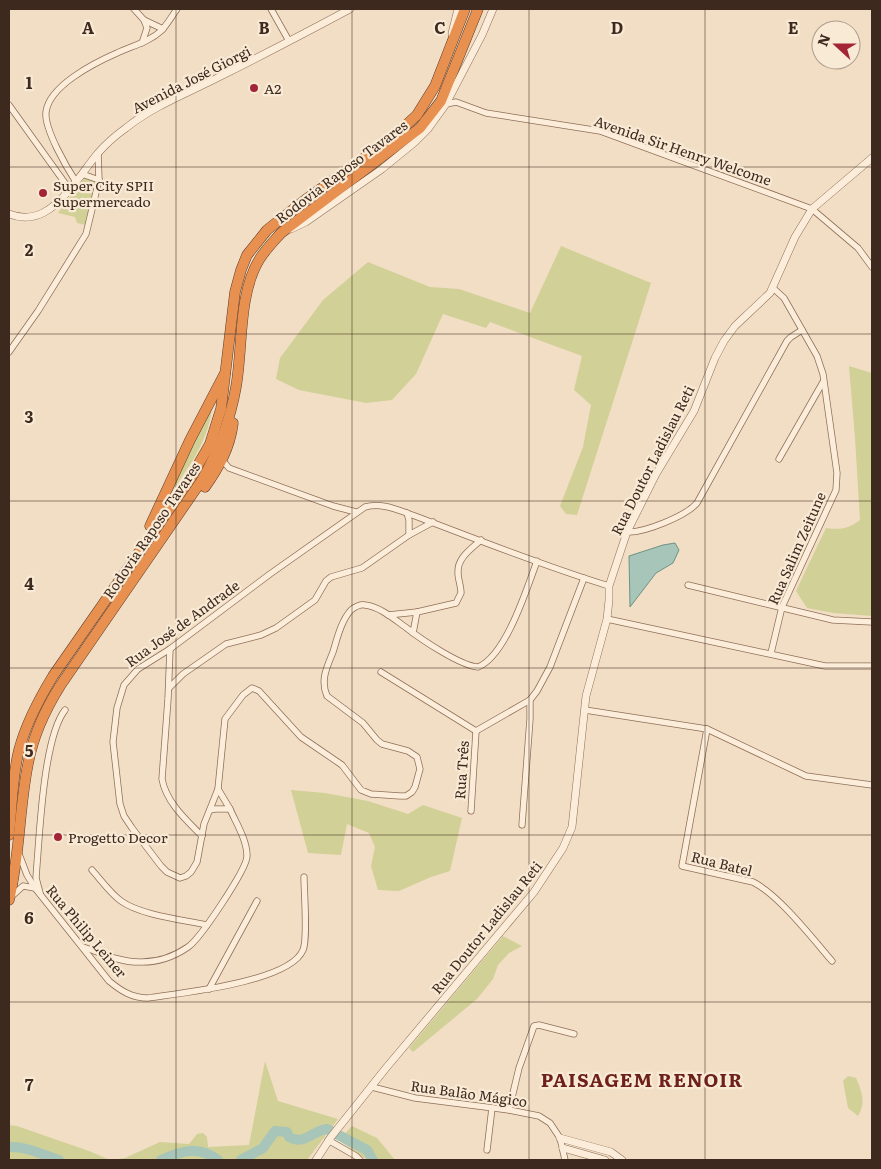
<svg xmlns="http://www.w3.org/2000/svg" width="881" height="1169" font-family="Literata,serif">
<rect width="100%" height="100%" fill="#f2dec5"/>
<g fill="#d1d097">
<polygon points="88,176 96,182 86,225 77,223 75,217 58,213 85,177"/>
<polygon points="561,246 651,283 577,515 566,514 560,506 583,447 591,405 574,390 582,356 490,322 486,328 443,314 416,374 392,400 366,403 299,390 276,379 280,358 323,300 368,262 430,287 459,289 530,313"/>
<path d="M849 366 872 373V616L833 613 807 608 796 591 826 528C840 530 848 529 860 520L855 438Z"/>
<path d="M212 408C208 444 184 474 164 503Z"/>
<polygon points="291,790 325,793 368,801 408,814 423,805 462,818 450,871 431,877 399,891 378,890 371,866 375,847 369,833 347,824 341,855 308,853"/>
<polygon points="503,936 522,946 509,953 498,965 493,979 477,999 413,1052 409,1048"/>
<polygon points="265,1061 278,1101 338,1119 307,1160 9,1160 9,1125 17,1126 89,1151 110,1160 125,1158 160,1142 189,1144 197,1134 203,1133 207,1137 208,1147 249,1145"/>
<path d="M848 1076 856 1078C862 1092 866 1103 858 1116L848 1108 843 1081Z"/>
<polygon points="352,1126 377,1138 395,1160 367,1160 339,1140"/>
</g>
<polygon fill="#a7c5b8" stroke="#6c9485" points="675,543 679,550 673,563 656,573 630,607 629,556 663,545"/>
<g fill="none" stroke-linecap="round" stroke-linejoin="round">
<g stroke="#a7c5b8" stroke-width="10">
<path d="M9 1147C26 1146 43 1155 59 1160"/>
<path d="M161 1160C182 1151 198 1145 218 1160"/>
<path d="M241 1160 263 1148 275 1131 287 1132 289 1137C304 1146 313 1130 327 1129L367 1150 373 1160"/>
</g>
<defs>
<g id="minor">
<polyline points="134,9 144,20 163,29"/>
<polyline points="271,9 289,41"/>
<polyline points="142,43 147,28 144,20"/>
<polyline points="446,104 456,102 486,113 600,131 812,209 858,248 872,267"/>
<polyline points="9,105 70,190"/>
<polyline points="82,174 99,180"/>
<path d="M76 182C67 168 44 129 46 112 49 86 94 63 117 53 132 46 149 42 161 31 167 25 172 16 177 9"/>
<polyline points="9,352 38,311 86,234 99,180 98,153"/>
<polyline points="779,459 823,382"/>
<polyline points="222,460 229,468 333,506 356,512"/>
<polyline points="407,513 409,520 409,535 433,522"/>
<path d="M627 532C644 533 686 516 697 503L787 341 791 337 802 330"/>
<path d="M537 561C527 588 506 656 478 667 461 666 422 640 408 629 395 620 381 607 365 605 360 604 355 607 351 610 341 621 337 639 333 652 327 667 320 680 327 696L363 723 377 740 382 744 408 751 417 757 420 769 415 787 412 792 406 796H400L371 794 361 790 342 765 301 737 259 691 252 688 243 695 225 719 218 789 204 824 197 862 191 872 186 876 180 878 167 872 161 866 132 828 124 816 120 804 113 742 117 708 124 685 138 669 170 649 270 574 365 507C380 503 393 508 407 513 474 538 540 565 609 586"/>
<polyline points="688,585 833,620 872,622"/>
<path d="M417 612 456 603 461 593C461 586 458 579 458 573 457 558 471 549 481 540"/>
<polyline points="388,615 417,612 413,633"/>
<polyline points="607,619 825,666 872,666"/>
<path d="M170 649 168 699 162 779C166 802 186 820 202 836"/>
<polyline points="771,653 782,607 836,490 837,473 823,374 817,356 784,298 773,288"/>
<polyline points="381,672 476,731"/>
<polyline points="169,688 183,674 226,644 261,635 276,628 315,600 326,581 331,577 362,568 409,535"/>
<polyline points="585,710 707,729 806,776 872,785"/>
<path d="M707 729 682 866 753 882C779 895 813 939 832 961"/>
<polyline points="476,731 530,700"/>
<polyline points="210,810 215,809 230,809 218,789"/>
<polyline points="471,811 476,731"/>
<polyline points="522,825 530,719 530,700 537,691 550,667 584,578"/>
<path d="M19 854 27 875 35 888 109 981C121 991 132 998 148 998 181 993 290 982 303 950 308 939 304 892 304 877"/>
<path d="M92 870C101 880 110 893 121 901 140 915 184 920 207 925"/>
<path d="M40 893 36 878 37 864C40 828 44 737 65 710"/>
<polyline points="12,896 23,886 35,888"/>
<path d="M83 947C101 953 122 963 142 962 158 962 175 956 188 947 200 939 247 869 247 856 247 840 236 823 230 809"/>
<polyline points="209,989 257,901"/>
<polyline points="372,1087 415,1098 509,1110 539,1116 550,1123 560,1138 565,1160"/>
<polyline points="509,1110 519,1068 534,1026 539,1025 574,1034"/>
<polyline points="328,1140 356,1156 360,1160"/>
<polyline points="487,1150 492,1108"/>
</g>
<g id="tertiary">
<polyline points="452,33 458,9"/>
<path d="M9 214C35 224 54 209 70 189 80 178 88 165 98 153 106 144 116 135 126 128 153 106 188 93 219 77 263 55 307 32 350 9"/>
<polyline points="291,229 306,222 382,169 415,142 428,129 446,104 482,35 493,9"/>
<polyline points="560,1138 611,1152 622,1160"/>
<polyline points="563,1148 605,1160"/>
<polyline points="316,1160 331,1137 386,1068 534,892 563,848 572,827 586,696 607,619 609,600 609,586 627,532 656,474 694,411 715,358 724,341 735,326 770,293 795,237 812,209 872,158"/>
</g>
<g id="motorway">
<path d="M205 487C219 467 230 448 233 423"/>
<polyline points="150,526 190,440 225,373"/>
<path d="M9 835C12 807 12 777 19 750 26 723 39 699 53 676L190 479 210 444 221 409 235 292 241 270 247 255 267 230 305 200 391 139 417 115 435 86 465 9"/>
<path d="M9 900C20 855 19 809 28 764 33 736 45 710 60 686L202 480C219 450 230 421 236 387 243 348 238 295 259 260 265 250 273 242 281 233L420 128 441 101 478 9"/>
</g>
</defs>
<use href="#minor" stroke="#8f6e59" stroke-width="7"/>
<use href="#tertiary" stroke="#8f6e59" stroke-width="8"/>
<use href="#motorway" stroke="#5c3d2d" stroke-width="11"/>
<use href="#minor" stroke="#fbedd9" stroke-width="5.5"/>
<use href="#tertiary" stroke="#fbedd9" stroke-width="7"/>
<use href="#motorway" stroke="#e79050" stroke-width="10"/>
</g>
<path fill="none" stroke="#3e291e" stroke-width="1" stroke-opacity="0.55" d="M176 9V1160M352 9V1160M529 9V1160M705 9V1160M9 167H872M9 334H872M9 501H872M9 668H872M9 835H872M9 1002H872"/>
<g fill="#a32436" stroke="#f8ead5" stroke-width="2">
<circle cx="254" cy="88" r="5"/>
<circle cx="43" cy="193" r="5"/>
<circle cx="58" cy="837" r="5"/>
</g>
<g text-anchor="middle" dominant-baseline="central" stroke-width="4.5" stroke-linejoin="round" paint-order="stroke">
<g font-size="14" fill="#3e291e" stroke="#f8ead5">
<text transform="translate(191 79) rotate(-27)">Avenida José Giorgi</text>
<text transform="translate(683 150) rotate(19)">Avenida Sir Henry Welcome</text>
<text transform="translate(341 171) rotate(-37)">Rodovia Raposo Tavares</text>
<text transform="translate(652 460) rotate(-63)">Rua Doutor Ladislau Reti</text>
<text transform="translate(151 530) rotate(-56)">Rodovia Raposo Tavares</text>
<text transform="translate(796 548) rotate(-66)">Rua Salim Zeitune</text>
<text transform="translate(182 623) rotate(-36)">Rua José de Andrade</text>
<text transform="translate(461 770) rotate(-86)">Rua Três</text>
<text transform="translate(722 863) rotate(14)">Rua Batel</text>
<text transform="translate(486 927) rotate(-51)">Rua Doutor Ladislau Reti</text>
<text transform="translate(87 931) rotate(50)">Rua Philip Leiner</text>
<text transform="translate(469 1093) rotate(8)">Rua Balão Mágico</text>
</g>
<g font-size="14" fill="#3e291e" stroke="#f8ead5" text-anchor="start">
<text x="264" y="88">A2</text>
<text x="53" y="185">Super City SPII<tspan x="53" dy="16">Supermercado</tspan></text>
<text x="68" y="837">Progetto Decor</text>
</g>
<g font-size="19" font-weight="bold" letter-spacing="1" fill="#6e201a" stroke="#f8ead5">
<text x="642" y="1079">PAISAGEM RENOIR</text>
</g>
</g>
<g font-size="16" text-anchor="middle" font-weight="bold" fill="#3e291e" stroke="#f8ead5" stroke-width="4.5" stroke-linejoin="round" paint-order="stroke">
<text x="88" y="34">A</text>
<text x="264" y="34">B</text>
<text x="440" y="34">C</text>
<text x="617" y="34">D</text>
<text x="793" y="34">E</text>
<text x="29" y="89">1</text>
<text x="29" y="256">2</text>
<text x="29" y="423">3</text>
<text x="29" y="590">4</text>
<text x="29" y="757">5</text>
<text x="29" y="924">6</text>
<text x="29" y="1091">7</text>
</g>
<rect width="881" height="1169" fill="none" stroke="#3e291e" stroke-width="20"/>
<g transform="translate(836 45) rotate(291)"><circle r="24" fill="#f8ead5" stroke="#ae9d8c"/>
<path d="M0-4L9 19L0 12L-9 19Z" fill="#a32436"/>
<text y="-8" font-size="14" font-weight="bold" text-anchor="middle" fill="#3e291e">N</text>
</g>
</svg>
